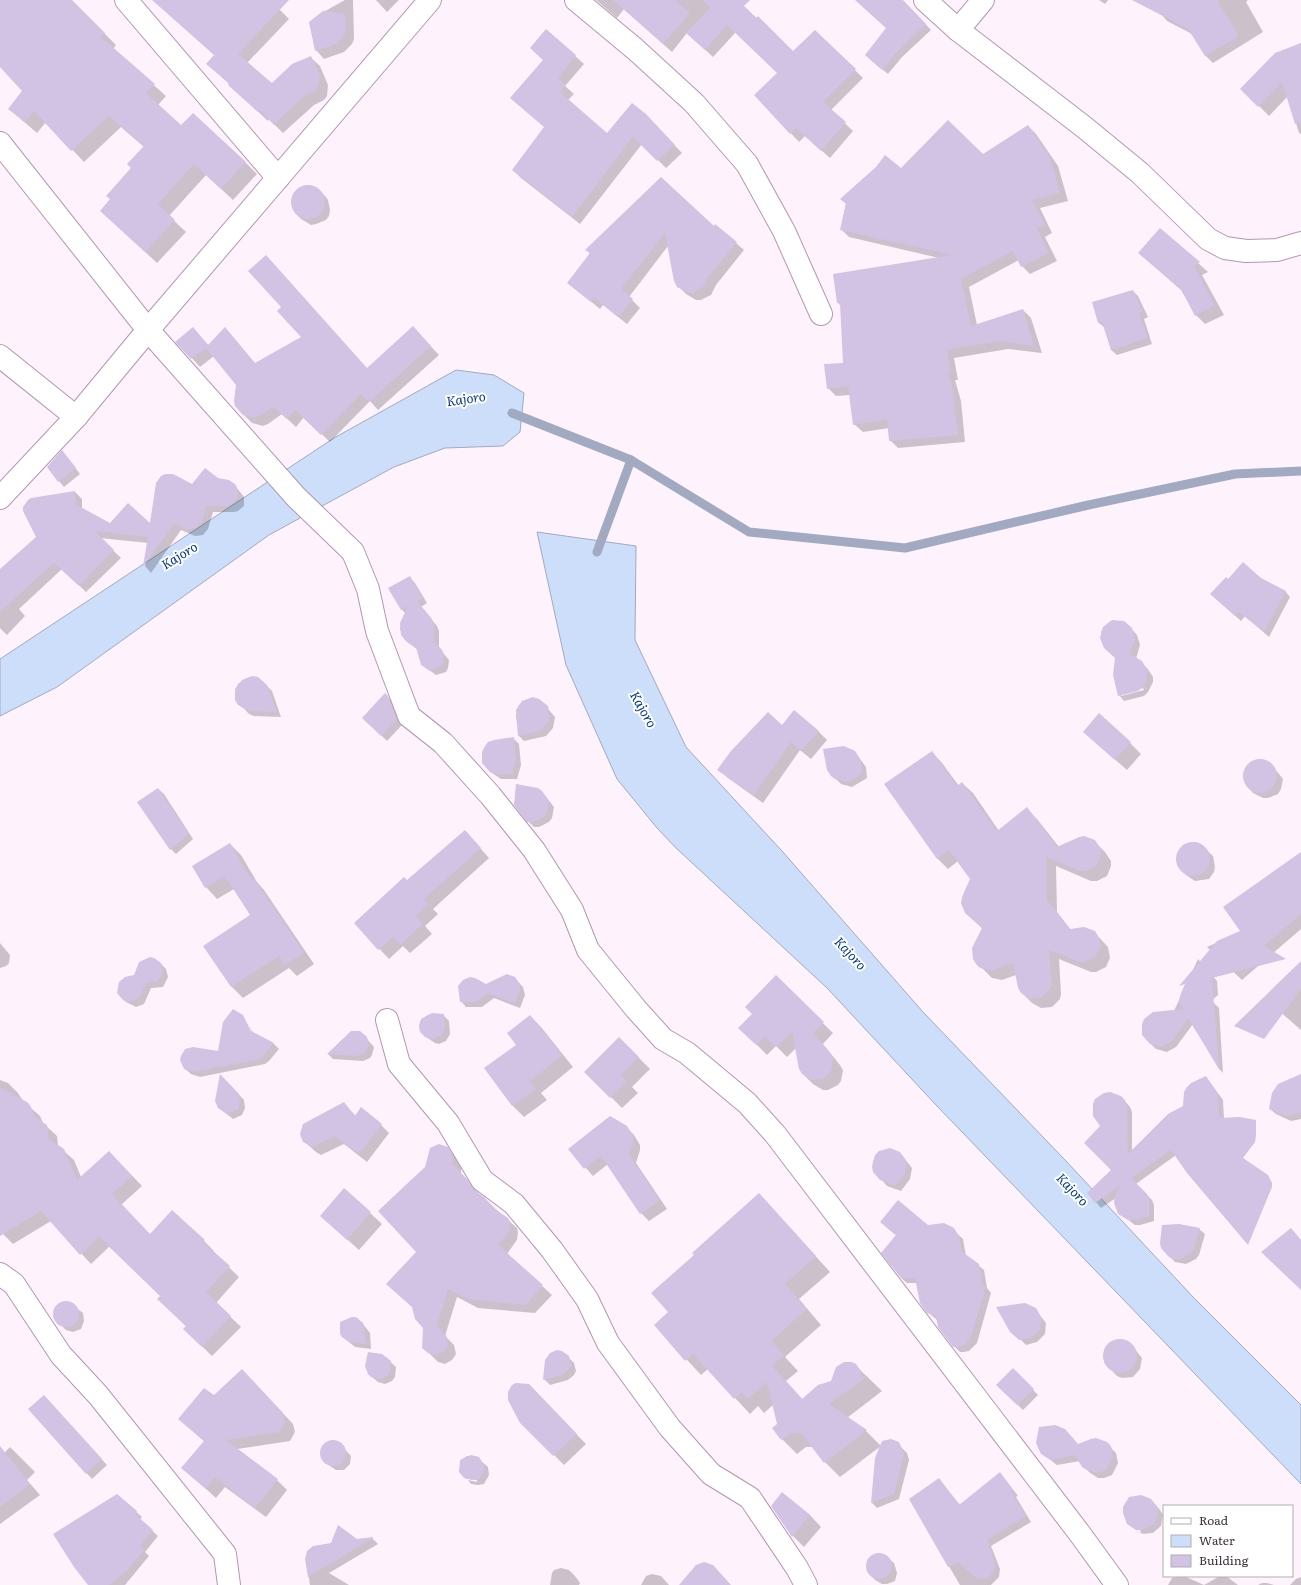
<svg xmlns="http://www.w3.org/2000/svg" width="1301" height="1585" font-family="Literata,serif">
<rect width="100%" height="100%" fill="#fef2fd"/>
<g fill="#ccdefa" stroke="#a1aac1">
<polygon points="456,370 494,375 524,393 520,432 503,446 445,448 394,467 311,512 269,535 57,687 0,716 0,659 334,438"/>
<polygon points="537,532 636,546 635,640 686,747 782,851 923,1012 1066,1161 1194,1298 1301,1405 1301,1484 936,1105 827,988 676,848 657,828 617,779 566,665"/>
</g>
<g fill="#0003" fill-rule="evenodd">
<polygon points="0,0 71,0 116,45 113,49 166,96 158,105 181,127 245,162 257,174 233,200 206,175 169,216 186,232 157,263 113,222 111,200 144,147 121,127 84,162 46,122 37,133 9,109 24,91 0,66"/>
<polygon points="161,0 272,0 271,1 289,19 247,63 273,85 310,57 320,66 328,85 327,96 324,100 314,105 283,133 269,119 268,121 208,64 215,55"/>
<polygon points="345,0 353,0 354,39 352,44 344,52 324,59 316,50 318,15"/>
<polygon points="376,0 399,0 387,12"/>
<polygon points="596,0 737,0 793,52 815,31 863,78 831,110 853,131 830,158 805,136 799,142 755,95 778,73 736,32 713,57 687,33 672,52 624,9 617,18"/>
<polygon points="1099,0 1108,0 1105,4"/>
<polygon points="1166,0 1248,0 1246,2 1263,32 1213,63 1206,56 1192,34 1167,21 1160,13"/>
<polygon points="910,8 931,30 902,57 888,74 871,60"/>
<polygon points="546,30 584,64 565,86 574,94 568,100 607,134 654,124 682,153 666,168 642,144 580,224 521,178 513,170 545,127 512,98 544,60"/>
<polygon points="1301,45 1301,134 1299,133 1288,96 1269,116 1242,89"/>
<polygon points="1028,126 1036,134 1058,166 1068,201 1040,208 1052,233 1045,237 1057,261 1030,274 1022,266 1019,260 969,287 977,325 1023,310 1031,318 1042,353 1008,349 954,358 958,380 955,380 961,401 965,442 898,448 890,440 889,428 863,432 854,424 850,395 836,396 828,388 844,364 841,306 838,303 939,258 849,237 841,229 846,204 841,199 901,169 983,156"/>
<polygon points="661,179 714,227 736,243 744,250 716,285 711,295 701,300 696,300 686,294 678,286 668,246 629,297 640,308 627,324 603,305 600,309 568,283 590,254 587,250"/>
<polygon points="309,186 319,190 325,196 328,200 330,210 329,216 326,220 316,224 311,225 301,219 295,213 291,203 295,193 298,189"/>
<polygon points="1160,229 1208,272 1202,275 1224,315 1205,324 1196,315 1181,290 1149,262"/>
<polygon points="1133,291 1138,296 1148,317 1144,319 1152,344 1117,355 1111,350 1105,328 1099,323 1093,303"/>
<polygon points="193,328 209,346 255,364 368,369 421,336 439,355 378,410 370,401 330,442 304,417 296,427 282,414 268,424 263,426 252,423 244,415 237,385 214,356 200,367 177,342"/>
<polygon points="67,457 80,474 64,487 59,481"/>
<polygon points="217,479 233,483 244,497 244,506 238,511 234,512 213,512 208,529 203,535 195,536 181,530 151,573 145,566 148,543 100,538 121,558 86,592 62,569 19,609 25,616 7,635 0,628 0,571 37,537 75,492 82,499 82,509 110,524 151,525 192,485"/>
<polygon points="409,577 415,583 427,603 421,607 437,626 439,631 439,648 449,660 448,668 446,672 436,675 425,667 418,650 404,639 400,629 401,624 406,614 402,610 389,589"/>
<polygon points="1229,580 1285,591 1290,597 1269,637 1245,616 1241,621 1217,599"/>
<path d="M1128 625 1137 635 1140 645 1136 659 1147 668 1153 677V682L1148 692 1144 696 1124 701 1119 695 1116 658 1105 648 1102 643 1101 632 1104 627ZM1143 688 1144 690 1121 696V694Z"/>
<polygon points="252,677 262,681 272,691 281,717 254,716 249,714 236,700 236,689 238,684 247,678"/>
<polygon points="385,695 393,702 402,725 387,741 364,718"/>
<polygon points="543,703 555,717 553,728 546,736 524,741 519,736 516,716 519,705"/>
<polygon points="782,726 818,731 827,740 811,759 800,750 763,803 728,778 719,770"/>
<polygon points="513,738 519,744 521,765 517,779 501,779 492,773 486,767"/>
<polygon points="1096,743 1130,743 1141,754 1127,770"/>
<polygon points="855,752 866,767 867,778 852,787 841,784 836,779"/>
<polygon points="932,752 942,763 959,786 962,783 973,793 999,831 1027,809 1037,819 1059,847 1094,841 1105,852 1111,861 1111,866 1107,876 1097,881 1091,881 1056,866 1057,912 1071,930 1094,932 1108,947 1110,958 1106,967 1096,972 1091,972 1059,959 1061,994 1060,999 1052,1007 1041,1008 1032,1003 1021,992 1016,975 1002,980 992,978 977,963 983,929 966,913 971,879 958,861 948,869 937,858"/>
<polygon points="1261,760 1271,764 1283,779 1281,789 1278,794 1268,798 1263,798 1253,793 1248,787 1244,776 1247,766 1251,763"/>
<polygon points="158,789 164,794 193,839 176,854 171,849"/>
<polygon points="542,792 554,807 552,818 549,822 539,827 534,827 528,821"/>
<polygon points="474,841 489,858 433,909 438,914 425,926 432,934 410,953 403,946 389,959 355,923 407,882"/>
<polygon points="1193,842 1199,843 1213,856 1215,867 1214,872 1209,879 1195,881 1186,875 1177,865 1177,854 1183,845"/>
<polygon points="230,844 241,855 257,882 264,890 314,964 297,976 289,968 243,998 232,987 205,946 252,915 234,889 217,899 206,887"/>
<polygon points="1301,866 1301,929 1242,980 1207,947 1241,932"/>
<polygon points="0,943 10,955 9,963 6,966 0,968"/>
<polygon points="150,958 158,961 166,969 168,977 163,987 151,988 144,1004 136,1007 126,1002 120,996"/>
<polygon points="1198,959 1217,981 1218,995 1205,1006 1214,1003 1219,1008 1223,1073 1219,1069 1193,1024 1176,1047 1167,1052 1156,1049 1150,1043 1174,1011"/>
<polygon points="1301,963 1301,1030 1270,1003"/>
<polygon points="776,977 833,1033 823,1044 840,1065 843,1070 841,1081 838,1085 828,1090 823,1090 813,1084 803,1074 796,1048 787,1057 776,1046 767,1055 740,1028 753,1014"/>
<polygon points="517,981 523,987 525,995 520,1008 494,998 482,1007 466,1007 461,1001 486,985"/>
<polygon points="428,1015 443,1015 449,1021 450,1034 446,1041 439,1044 435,1043 426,1037 422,1019"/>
<polygon points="243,1016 252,1036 254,1035 247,1020 254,1034 274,1044 279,1049 269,1061 265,1064 200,1077 191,1074 185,1069 218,1052"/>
<polygon points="530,1016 541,1027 573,1067 541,1093 547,1100 524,1117 513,1106 485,1068 517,1045"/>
<polygon points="366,1038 374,1047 372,1055 370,1058 363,1061 333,1059 328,1054"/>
<polygon points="619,1038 650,1069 632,1087 638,1093 622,1108 586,1072"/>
<polygon points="221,1076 244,1100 245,1108 242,1115 233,1119 219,1108"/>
<polygon points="1206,1077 1223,1100 1224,1119 1176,1155 1136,1184 1152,1200 1154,1205 1154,1221 1140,1225 1135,1225 1119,1213 1116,1198 1101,1208 1088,1193 1112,1170 1102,1127 1121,1097 1130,1107 1132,1112 1132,1150 1183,1107"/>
<polygon points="0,1080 8,1083 18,1093 23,1101 40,1116 43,1123 57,1136 58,1146 74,1160 81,1177 119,1162 142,1186 121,1205 150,1236 173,1212 204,1241 214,1251 213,1252 239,1277 216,1303 241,1327 212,1356 184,1329 187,1327 158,1299 161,1296 110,1246 91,1264 51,1221 13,1244 3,1234 0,1230"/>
<polygon points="1301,1087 1301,1119 1291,1121 1276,1114 1270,1109"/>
<polygon points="344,1104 356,1116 381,1125 389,1133 367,1162 344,1144 321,1155 316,1152 307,1144"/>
<polygon points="626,1127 634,1135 640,1145 640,1150 636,1163 667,1209 649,1221 641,1213 608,1164 593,1176 569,1149"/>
<polygon points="447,1148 456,1157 461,1165 461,1174 480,1195 517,1228 518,1232 517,1240 507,1254 552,1295 535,1313 478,1308 457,1297 445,1336 454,1345 456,1354 452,1360 445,1364 438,1362 423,1347 424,1328 417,1252"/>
<polygon points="880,1152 900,1153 912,1168 910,1179 901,1191 887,1186 874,1171 873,1161"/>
<polygon points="344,1189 382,1224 359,1250 321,1216"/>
<polygon points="759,1194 830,1272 799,1299 821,1325 785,1357 798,1371 786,1381 803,1400 832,1382 855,1365 882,1391 847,1418 866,1431 881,1446 840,1477 825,1462 814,1447 806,1447 797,1454 782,1439 773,1405 764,1413 758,1406 750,1414 708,1369 701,1375 655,1325 669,1312 696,1255"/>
<polygon points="949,1226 963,1239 966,1256 984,1270 987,1288 991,1293 977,1343 969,1351 964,1352 960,1352 954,1346 937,1320 928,1312 917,1283 907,1283 901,1278 897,1236 886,1227"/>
<polygon points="1199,1229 1205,1234 1199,1255 1196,1259 1186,1264 1175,1262 1169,1256"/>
<polygon points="62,1302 70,1303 83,1313 84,1321 81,1329 73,1332 66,1330 57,1321 54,1314 56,1307"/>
<polygon points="1035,1309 1046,1323 1045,1334 1037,1342 1026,1345 1015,1334"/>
<polygon points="363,1324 370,1333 371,1349 355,1347 343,1337"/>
<polygon points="1120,1339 1130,1343 1142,1358 1140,1369 1133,1377 1122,1378 1117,1376 1104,1362 1104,1350 1106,1346 1110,1342"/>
<polygon points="385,1357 396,1367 395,1377 392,1381 385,1384 378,1382 372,1377"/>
<polygon points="568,1357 574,1363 576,1371 574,1375 568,1380 550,1385 544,1379"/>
<polygon points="1013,1369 1038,1395 1023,1410 997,1385"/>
<polygon points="252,1380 293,1424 295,1432 290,1441 237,1449 277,1480 287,1490 266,1517 225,1487 216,1498 183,1468 205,1442 179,1419 214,1397"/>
<polygon points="528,1385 586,1444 564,1465 521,1422"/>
<polygon points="49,1402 107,1465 92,1479 29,1409"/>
<polygon points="333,1441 340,1444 351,1456 350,1464 344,1470 336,1470 330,1466 324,1460 321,1453 322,1450 326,1444"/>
<polygon points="895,1441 907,1453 909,1460 899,1499 877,1508 872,1503 876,1458"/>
<polygon points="1106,1443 1116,1453 1118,1463 1112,1475 1104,1478 1098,1478 1089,1472 1080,1461 1057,1465 1041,1453 1078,1445"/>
<polygon points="10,1447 35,1472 27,1480 40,1495 0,1524 0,1457"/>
<polygon points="467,1456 475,1456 488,1467 489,1475 484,1484 478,1485 471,1484 468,1480 477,1482 477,1480 465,1478 461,1460"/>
<polygon points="939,1479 960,1505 1005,1479 1018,1496 1016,1497 1031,1522 991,1546 1000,1569 999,1577 991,1585 960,1585 910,1500"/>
<polygon points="783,1494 810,1515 821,1527 804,1547 793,1536 772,1507"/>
<polygon points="117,1495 142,1517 140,1520 158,1536 145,1552 149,1556 125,1585 89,1585"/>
<polygon points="1141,1496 1146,1497 1155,1504 1160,1510 1163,1515 1161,1526 1153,1533 1143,1534 1133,1529 1140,1533 1141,1531 1131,1525"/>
<polygon points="372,1538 378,1544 329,1573 349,1585 310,1585 306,1558 356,1540"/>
<polygon points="875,1554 883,1554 894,1563 897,1573 895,1581 887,1584 882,1584 875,1580 870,1574 867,1571 867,1560"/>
<polygon points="561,1568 569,1570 575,1576 580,1583 579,1585 550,1585 552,1573 554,1570"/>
<polygon points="652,1574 661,1576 669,1585 641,1585 646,1576"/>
<polygon points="1180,1576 1184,1576 1204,1585 1220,1576 1226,1576 1238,1585 1168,1585 1172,1578"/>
<polygon points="1301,1577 1301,1585 1290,1585 1296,1579"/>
<polygon points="1262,1583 1267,1583 1274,1585 1258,1585"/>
</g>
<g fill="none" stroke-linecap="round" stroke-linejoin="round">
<g stroke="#a1aac1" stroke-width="9">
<polyline points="512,413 631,460 749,532 905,548 1084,506 1235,474 1301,471"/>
<polyline points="597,552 631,460"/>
</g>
</g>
<g fill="#d2c2e3">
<polygon points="0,0 72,0 105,33 101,37 155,84 146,93 181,125 193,113 246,162 221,189 194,164 158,204 175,220 145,252 100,211 110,199 106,196 131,168 127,164 144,146 109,116 71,151 34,111 25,122 8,109 22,91 0,67"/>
<polygon points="152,0 289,0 238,54 272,83 292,64 311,56 320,75 318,86 315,91 304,96 274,125 260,110 258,112 228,85 229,83 206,64 214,55"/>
<polygon points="613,0 675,0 690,13 663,44"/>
<polygon points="703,0 750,0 744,6 756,18 758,16 793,51 815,30 856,69 823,102 846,122 821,151 796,128 790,134 754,95 777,73 727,25 705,50 686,33 710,8"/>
<polygon points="855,0 903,0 926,24 897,52 882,70 865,55 886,28"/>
<polygon points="1132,0 1217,0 1239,36 1205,56 1188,29"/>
<polygon points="323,11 328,11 345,14 346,30 344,36 336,44 315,51 309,22"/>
<polygon points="546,29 576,55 558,78 566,85 560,92 607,133 632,103 646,114 675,145 657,161 633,137 572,217 512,170 544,127 510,98 543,60 530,48"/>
<polygon points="1301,43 1301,123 1295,124 1282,82 1258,107 1240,89 1275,53"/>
<polygon points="948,120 983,154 1028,125 1050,157 1060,193 1032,200 1045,225 1037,228 1049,253 1021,267 1013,251 961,279 971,326 1023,309 1034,346 1000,341 947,350 950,372 948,372 953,392 958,435 889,441 887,419 853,425 848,386 827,389 824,364 843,363 840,303 837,303 833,274 952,255 840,230 846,203 840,199 876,167 885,155 901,168"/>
<polygon points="661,177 714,226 715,224 737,242 708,277 703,287 693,293 687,292 677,287 674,281 665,233 621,289 633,299 618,317 595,298 591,302 567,283 590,253 585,250"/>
<circle cx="308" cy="202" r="17"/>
<polygon points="1160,228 1200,262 1194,266 1215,305 1195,316 1181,289 1138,253"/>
<polygon points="266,255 367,368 413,326 431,346 369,402 361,394 321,435 295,410 287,419 273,407 260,416 254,418 243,415 235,406 234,401 236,385 206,348 191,359 175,342 193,327 208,345 225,327 255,363 301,337 277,311 281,307 248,271"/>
<polygon points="1133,290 1143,312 1139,313 1148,338 1111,350 1102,322 1098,323 1092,302"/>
<polygon points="62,450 76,468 58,482 47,467"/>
<polygon points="205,468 218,478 229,480 236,485 238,494 235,502 227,506 206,506 202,522 196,528 187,530 174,524 165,536 167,538 164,538 143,566 148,537 95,531 114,550 79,586 54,563 0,612 0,569 36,537 23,511 23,507 28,500 31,498 75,491 75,504 110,523 128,503 150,523 156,483 161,476 165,474 173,474 192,484"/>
<polygon points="1243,562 1261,578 1286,591 1264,632 1239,612 1235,616 1210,594 1226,577 1228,579"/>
<polygon points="410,576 423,598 417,601 432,619 434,625 434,641 442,650 444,654 443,663 441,666 430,671 421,665 416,647 408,643 401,635 400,623 408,606 401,610 388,588"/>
<polygon points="1112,620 1124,621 1132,628 1135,639 1130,654 1142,661 1148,671 1146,682 1143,687 1138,691 1118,696 1113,675 1115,658 1104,648 1100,638 1103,627"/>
<polygon points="252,676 258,677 267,685 277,712 248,711 238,705 235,700 235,689 242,680"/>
<polygon points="385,693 388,696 397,719 381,736 362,718"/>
<polygon points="533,697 539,699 548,706 550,717 548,723 540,731 518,736 516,710 522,701"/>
<polygon points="794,710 819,731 801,751 791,742 754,795 717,770 731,751 768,712 782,725"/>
<polygon points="1099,713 1131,742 1115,760 1083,732"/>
<polygon points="514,737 516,759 512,774 495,774 490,772 482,763 482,752 485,746 488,742 494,740"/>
<polygon points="844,746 855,751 861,761 862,773 852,780 846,782 835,779 831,776 827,770 823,749"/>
<polygon points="932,751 957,786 962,782 997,831 1027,807 1057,847 1079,837 1084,836 1095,840 1101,850 1101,856 1096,866 1086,871 1080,871 1046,857 1047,900 1070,929 1084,927 1095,931 1098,936 1101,947 1095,957 1085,962 1080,962 1049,950 1052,984 1050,989 1042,997 1030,999 1021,993 1018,988 1013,963 992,970 980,968 976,964 973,959 972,948 982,928 965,913 961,903 962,897 970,879 949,850 937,859 884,784"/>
<circle cx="1260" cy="776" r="17"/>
<polygon points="516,784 538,788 542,791 549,801 547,812 544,817 534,822 527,822 514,805"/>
<polygon points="158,788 189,834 170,850 137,802"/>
<polygon points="465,830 481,848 424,899 429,904 416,916 423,924 400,945 393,937 378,950 354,923 404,877 407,880"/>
<circle cx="1193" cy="859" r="17"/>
<polygon points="230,843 251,879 253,877 304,953 285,965 279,956 231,987 203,946 250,915 225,876 205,888 192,866"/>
<polygon points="1301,852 1301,914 1264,946 1286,959 1212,978 1219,1069 1188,1018 1171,1042 1161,1047 1150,1044 1142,1035 1142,1024 1144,1019 1153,1012 1183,1009 1179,1002 1180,996 1185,984 1179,986 1217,941 1240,931 1223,907"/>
<polygon points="150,957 154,958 161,963 163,972 161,976 157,982 146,983 139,998 130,1002 123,1000 117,993 119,982 125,977 134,975 139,962"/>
<polygon points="1301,961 1301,989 1264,1039 1234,1026"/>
<polygon points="507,974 515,977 520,984 520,989 515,1003 488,993 476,1002 460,1002 458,986 463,980 470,977 475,978 486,984"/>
<polygon points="776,975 824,1022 813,1033 831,1054 833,1059 831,1071 823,1079 812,1080 802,1074 799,1069 792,1032 776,1047 765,1037 756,1045 738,1028 752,1014 745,1007"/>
<polygon points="233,1009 243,1015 251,1031 274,1043 260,1059 194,1072 184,1069 180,1060 181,1056 185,1049 193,1047 218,1051 223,1022"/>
<polygon points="432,1013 444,1014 445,1028 441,1036 433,1039 425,1037 420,1032 419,1026 421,1019"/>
<polygon points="530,1015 563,1055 530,1081 536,1089 512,1106 484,1068 516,1045 507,1033"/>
<polygon points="351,1031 360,1031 367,1037 369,1045 365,1053 357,1056 327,1054"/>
<polygon points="619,1037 639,1057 621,1075 627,1081 610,1098 584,1072"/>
<polygon points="220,1074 239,1094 240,1098 239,1106 237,1110 227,1114 218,1108 215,1101"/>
<polygon points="1301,1074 1301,1113 1285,1116 1269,1109 1272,1093 1278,1084"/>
<polygon points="1206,1076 1218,1094 1219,1118 1240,1117 1256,1120 1256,1136 1255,1142 1243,1158 1268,1175 1272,1183 1272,1187 1248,1245 1187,1173 1171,1150 1131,1178 1147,1194 1149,1199 1149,1216 1134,1220 1128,1220 1118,1214 1114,1203 1115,1197 1121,1185 1095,1203 1087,1193 1111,1170 1084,1143 1100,1126 1093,1116 1093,1104 1095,1099 1104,1093 1110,1092 1121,1096 1125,1100 1127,1106 1128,1154 1168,1114 1183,1106 1184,1092 1187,1087 1191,1083"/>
<polygon points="0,1087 27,1102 30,1105 35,1117 47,1125 49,1139 64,1149 77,1180 109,1151 132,1176 112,1194 150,1234 172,1210 205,1240 203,1242 230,1266 206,1292 231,1316 202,1347 183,1329 186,1326 157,1299 160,1296 99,1237 80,1255 41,1211 0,1236"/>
<polygon points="344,1102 355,1116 361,1107 382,1124 359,1154 335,1136 312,1147 303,1142 300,1134 303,1124"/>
<polygon points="610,1116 627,1126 633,1136 633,1142 629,1155 660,1200 640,1214 601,1156 584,1169 568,1149"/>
<polygon points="439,1144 448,1147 453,1155 452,1164 467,1179 474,1190 484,1197 496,1210 508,1218 510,1222 509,1231 498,1245 543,1285 526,1305 468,1299 448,1289 437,1326 446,1335 448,1344 444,1352 435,1355 428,1353 422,1348 423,1328 415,1319 412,1307 386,1284 416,1252 378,1211 425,1167 430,1148"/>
<polygon points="890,1148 900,1152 907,1162 905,1173 896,1186 880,1180 873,1172 872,1166 875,1155 879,1151"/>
<polygon points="344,1188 371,1212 347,1240 320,1216"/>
<polygon points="759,1193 816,1256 785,1284 807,1309 771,1341 784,1355 772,1366 802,1399 818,1385 831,1381 836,1367 844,1362 852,1362 856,1364 861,1371 861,1377 868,1376 829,1404 867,1430 824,1463 801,1433 791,1433 781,1440 772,1428 777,1424 767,1382 748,1399 742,1392 734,1399 693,1354 685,1361 654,1325 668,1312 651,1293 694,1255 692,1253"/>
<polygon points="898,1200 928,1225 944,1223 954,1228 960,1238 961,1251 979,1264 982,1284 986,1287 971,1337 964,1346 953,1347 938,1327 936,1316 927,1313 920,1303 915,1278 901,1278 881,1253 896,1235 880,1222"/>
<polygon points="1179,1224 1200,1228 1194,1249 1190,1254 1180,1259 1174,1259 1169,1257 1161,1248 1160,1243 1162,1225"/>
<polygon points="1291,1228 1301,1240 1301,1290 1261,1252"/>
<circle cx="66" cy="1314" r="13"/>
<polygon points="1025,1303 1036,1308 1041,1317 1041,1323 1040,1329 1037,1333 1032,1337 1019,1340 1010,1332 996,1307"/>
<polygon points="352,1317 356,1317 363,1323 366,1344 349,1342 342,1337 340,1334 340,1322"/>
<circle cx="1120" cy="1356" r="17"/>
<polygon points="557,1350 562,1351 569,1356 571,1365 569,1369 562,1375 543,1380 545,1360 550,1353"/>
<polygon points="368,1352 382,1354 391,1361 390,1372 387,1376 379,1379 371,1377 368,1374 365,1366"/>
<polygon points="1013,1368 1034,1389 1017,1405 996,1385"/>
<polygon points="242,1369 283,1413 285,1422 280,1432 226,1440 278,1479 255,1508 215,1477 206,1489 181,1468 204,1441 178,1419 204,1388 214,1395"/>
<polygon points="516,1383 529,1384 577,1434 553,1456 520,1423 508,1400 508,1392 512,1385"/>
<polygon points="44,1395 102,1459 86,1474 28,1409"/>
<polygon points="1055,1425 1065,1429 1078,1444 1091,1439 1096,1438 1107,1442 1111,1446 1113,1457 1106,1470 1098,1473 1087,1470 1082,1467 1075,1455 1051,1460 1041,1454 1036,1443 1039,1427"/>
<polygon points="891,1439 899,1442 904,1454 894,1494 871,1503 875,1458 882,1441"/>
<circle cx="333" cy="1453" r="13"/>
<polygon points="0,1446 30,1484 0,1507"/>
<polygon points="471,1455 479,1457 484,1465 483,1473 479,1479 472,1480 464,1478 459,1472 460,1460"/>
<polygon points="1000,1472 1013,1490 1011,1491 1026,1516 987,1540 995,1563 994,1571 988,1578 979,1579 975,1577 958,1562 948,1567 909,1499 939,1478 959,1505"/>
<polygon points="782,1492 810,1515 792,1537 771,1506"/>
<polygon points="117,1494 137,1511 135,1514 153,1530 140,1546 144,1550 127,1571 109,1585 88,1585 74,1567 53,1534"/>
<polygon points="1141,1495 1151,1499 1159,1509 1156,1520 1153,1525 1142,1530 1136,1530 1127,1524 1123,1513 1123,1507 1129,1497"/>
<polygon points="338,1525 357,1539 373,1537 373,1538 308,1577 305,1559 307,1551 313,1546 331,1543"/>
<circle cx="879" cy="1566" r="13"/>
<polygon points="704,1562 713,1565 731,1585 679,1585 696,1565"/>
</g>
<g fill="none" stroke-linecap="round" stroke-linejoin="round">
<defs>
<g id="minor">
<polyline points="126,0 278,178"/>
<polyline points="576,0 635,49 694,103 747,164 784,231 821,314"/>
<polyline points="925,0 958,30 1084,127 1140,173 1208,239 1225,248 1246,251 1277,250 1301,243"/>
<polyline points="958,30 983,0"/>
<polyline points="0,143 148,330 296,497 353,552 368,589 377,631 409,716 443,743 490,795 534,850 572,910 588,950 636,1009 663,1039 687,1053 747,1103 775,1134 1080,1534 1117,1585"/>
<polyline points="0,356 76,417"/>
<polyline points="0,498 76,417 148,330 430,0"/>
<polyline points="387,1020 399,1064 448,1123 482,1180 514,1204 552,1250 587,1299 608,1343 670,1428 711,1474 750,1498 797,1568 806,1585"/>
<polyline points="0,1274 14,1284 61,1355 98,1395 225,1554 229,1585"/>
</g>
</defs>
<use href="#minor" stroke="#b397b2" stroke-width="24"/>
<use href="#minor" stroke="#fff" stroke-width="22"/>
</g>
<g text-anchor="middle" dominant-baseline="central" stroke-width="4" stroke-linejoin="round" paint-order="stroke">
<g font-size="13" font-style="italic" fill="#043987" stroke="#fff">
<text transform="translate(466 398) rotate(-8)">Kajoro</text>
<text transform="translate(179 555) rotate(-32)">Kajoro</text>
<text transform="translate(644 709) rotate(60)">Kajoro</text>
<text transform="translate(851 953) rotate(47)">Kajoro</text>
<text transform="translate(1073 1189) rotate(46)">Kajoro</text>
</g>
</g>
<rect x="1163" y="1505" width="130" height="72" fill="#ffffff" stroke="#b1adb1"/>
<rect x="1171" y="1518" width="20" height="6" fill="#ffffff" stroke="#b1adb1"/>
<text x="1199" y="1525" font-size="12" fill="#3d323d">Road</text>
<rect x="1171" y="1535" width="20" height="12" fill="#ccdefa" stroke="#b1adb1"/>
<text x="1199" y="1545" font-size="12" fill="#3d323d">Water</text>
<rect x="1171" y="1555" width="20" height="12" fill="#d2c2e3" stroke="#b1adb1"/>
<text x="1199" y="1565" font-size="12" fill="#3d323d">Building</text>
</svg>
